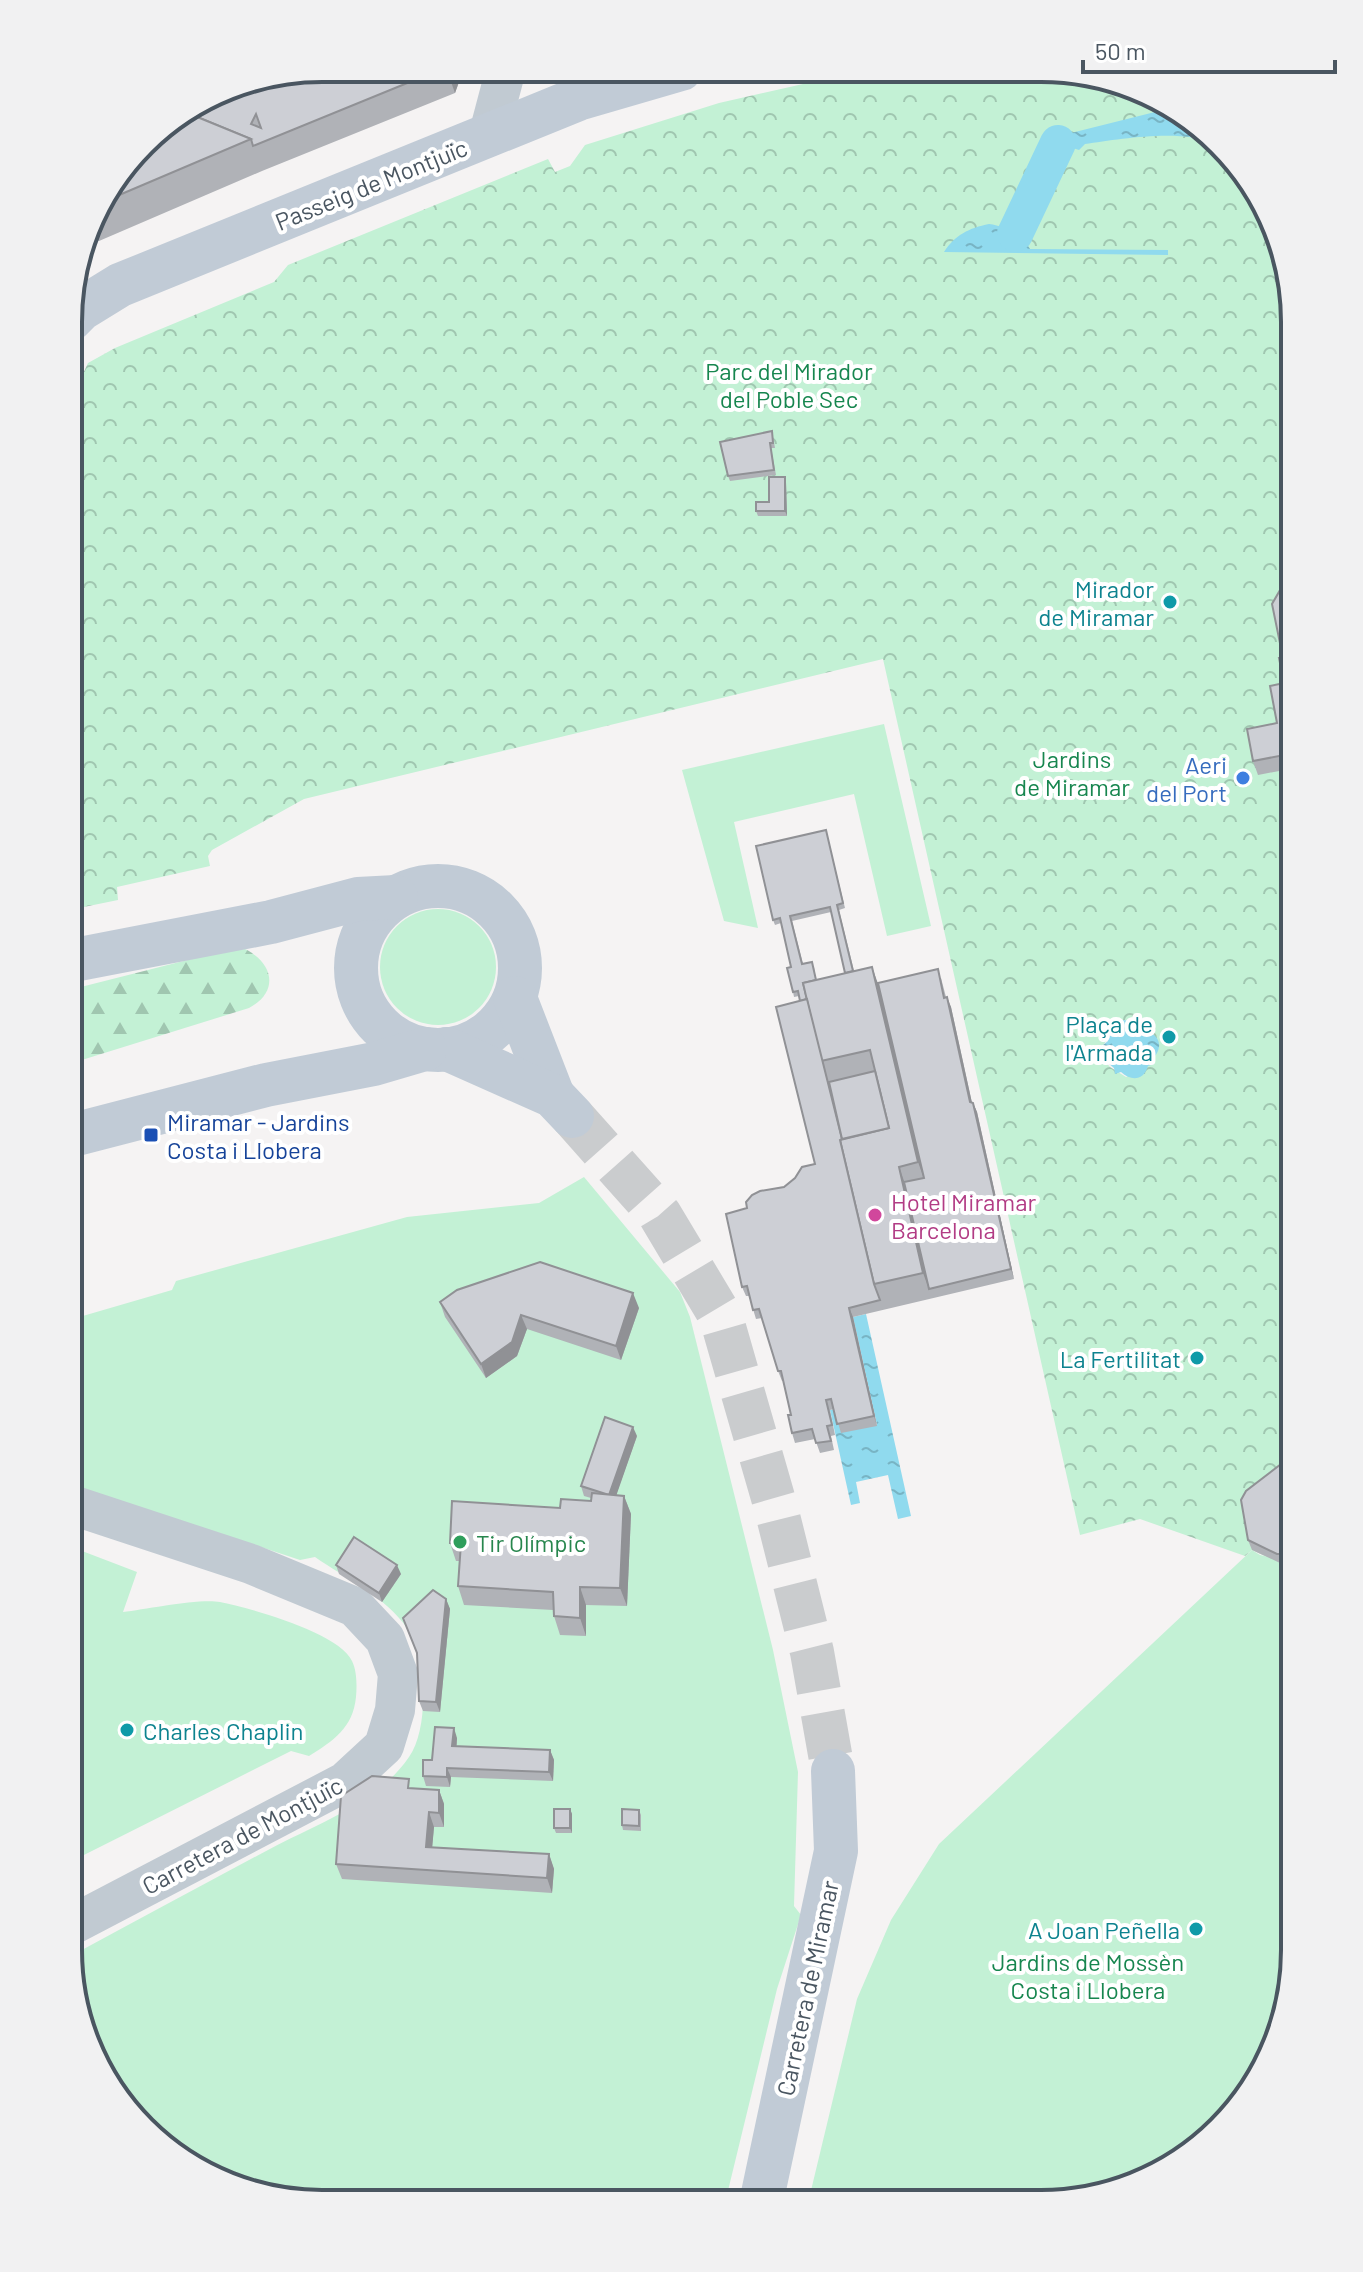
<svg xmlns="http://www.w3.org/2000/svg" width="1363" height="2272" font-family="Barlow,sans-serif">
<defs>
<pattern id="forest-firs" width="22" height="20" patternUnits="userSpaceOnUse" patternTransform="scale(2)"><rect width="22" height="20" fill="#c3f1d5"/><path d="M5 1l3.5 6h-7zM16 11l3.5 6h-7z" fill="#a0c6b0"/></pattern>
<pattern id="park-crowns" width="20" height="18" patternUnits="userSpaceOnUse" patternTransform="scale(2)"><rect width="20" height="18" fill="#c3f1d5"/><path d="M2 6a3 3 0 1 1 6 0M12 15a3 3 0 1 1 6 0" fill="none" stroke="#a0c6b0"/></pattern>
<pattern id="water-ripples" width="26" height="14" patternUnits="userSpaceOnUse" patternTransform="scale(2)"><rect width="26" height="14" fill="#90daee"/><path d="M2 4q2-2 4 0t4 0M15 11q2-2 4 0t4 0" fill="none" stroke="#78b4c4"/></pattern>
</defs>
<rect width="100%" height="100%" fill="#f5f3f3"/>
<g fill="#c3f1d5">
<polygon points="884,724 931,926 887,936 854,794 734,822 758,928 724,921 682,770"/>
<circle cx="438" cy="967" r="58"/>
<path d="M584 1177 680 1292 690 1317 773 1650 798 1772 794 1906 801 1915 777 1989 725 2203 289 2202 167 2151 87 2047 69 1957C136 1921 202 1885 268 1850 316 1824 377 1804 409 1757 430 1727 426 1658 407 1628 386 1597 345 1578 315 1557L300 1560 69 1484V1320L172 1290 176 1281 407 1217 539 1203Z"/>
<path d="M69 1546 137 1572 123 1612C146 1609 201 1598 220 1602 250 1608 340 1633 352 1661 357 1671 357 1686 356 1697 353 1728 333 1741 309 1756L291 1751 68 1863Z"/>
<polygon points="1252,1550 1260,1555 1295,1563 1294,1967 1281,2032 1243,2104 1138,2185 1042,2204 808,2203 857,1999 891,1920 939,1844"/>
</g>
<path fill="url(#forest-firs)" d="M245 949C273 963 280 991 249 1008L69 1064V990L223 951Z"/>
<path fill="url(#park-crowns)" fill-rule="evenodd" d="M865 70H1075L1196 121 1276 225 1295 322V1563H1280L1252 1550 1245 1556 1140 1519 1080 1535 883 659 304 799 212 850 208 856 210 866 117 887 118 900 69 910 70 402 88 363 115 348 274 282 288 265 548 159 555 172 570 166 585 145 719 103ZM1123 1020C1139 1021 1150 1036 1159 1048L1148 1066 1126 1077 1110 1067 1102 1058 1103 1045Z"/>
<g fill="url(#water-ripples)">
<path d="M1167 109 1196 121 1214 144C1183 128 1119 139 1085 144L1079 150 1054 142 1059 136Z"/>
<path d="M989 224C1005 226 1022 234 1030 249L1168 250V255L944 252C955 235 969 228 989 224Z"/>
<path d="M1123 1020 1131 1021 1139 1027 1145 1026 1146 1031C1161 1035 1163 1049 1153 1058L1154 1064 1148 1066C1144 1080 1132 1082 1121 1072L1115 1074 1114 1068 1102 1058 1103 1045 1108 1041 1106 1035 1112 1034 1114 1027Z"/>
<polygon points="866,1314 911,1516 898,1519 888,1475 856,1482 860,1503 851,1505 830,1410 835,1409 877,1425 853,1317"/>
</g>
<g fill="none" stroke-linecap="round" stroke-linejoin="round">
<polyline stroke="#90daee" stroke-width="36" points="1015,234 1058,143"/>
<polyline stroke="#caccce" stroke-width="44" stroke-dasharray="44 22" stroke-linecap="butt" points="572,1116 660,1215 721,1317 776,1508 812,1652 833,1771"/>
<g stroke="#c1cad2" stroke-width="40">
<polyline points="488,137 506,69"/>
<polyline points="68,1927 345,1782 384,1746 395,1710 398,1674 385,1639 355,1607 251,1564 69,1504"/>
</g>
<g stroke="#c1cbd6" stroke-width="44">
<polyline points="70,320 81,309 120,285 578,99 681,69"/>
<circle cx="438" cy="968" r="82"/>
<polyline points="69,961 271,922 358,899 396,897"/>
<polyline points="515,998 553,1096"/>
<polyline points="447,1049 553,1096 572,1116"/>
<polyline points="69,1136 266,1085 374,1064 425,1049"/>
<polyline points="761,2203 836,1851 833,1771"/>
</g>
</g>
<g fill="#b0b2b7" fill-rule="evenodd">
<polygon points="322,68 464,68 455,93 262,171 99,241 86,236 94,209 154,131"/>
<polygon points="772,431 775,448 771,448 776,475 730,481 728,476"/>
<polygon points="785,477 786,482 787,516 758,516 756,511 769,502"/>
<polygon points="1295,567 1295,768 1258,775 1253,761 1277,723 1284,683 1283,658"/>
<path d="M826 830 845 908 839 910 854 971 878 983 941 978 946 997 951 1007 972 1103H973L977 1112 1014 1279 853 1317 877 1426 841 1433 834 1409 830 1410 835 1435 831 1436 834 1450 820 1453 815 1439 795 1443 792 1433 791 1415 783 1381H782L778 1371 762 1318 756 1319 749 1296H746L742 1287 747 1208 784 1187 815 1164 800 1001 799 996 794 997 793 992 791 967 781 923 775 925 773 920ZM831 912 845 973 816 980 814 967 803 964 792 921Z"/>
<polygon points="440,1302 639,1308 621,1360 527,1329 517,1356 486,1378 445,1317"/>
<polygon points="637,1436 616,1495 624,1496 631,1514 627,1606 586,1605 586,1636 560,1635 554,1616 553,1610 464,1605 458,1586 459,1561 456,1561 450,1543 560,1508 591,1501 591,1498 584,1496 581,1486"/>
<polygon points="1295,1457 1295,1563 1280,1563 1252,1550 1248,1540"/>
<polygon points="336,1565 401,1574 382,1602 339,1574"/>
<polygon points="446,1599 450,1609 440,1712 423,1711 419,1701"/>
<polygon points="457,1738 456,1747 550,1750 554,1760 553,1781 451,1777 450,1787 426,1786 423,1776 432,1760"/>
<polygon points="413,1789 439,1790 444,1804 444,1827 434,1827 432,1847 549,1854 554,1869 552,1893 342,1879 336,1864"/>
<polygon points="570,1809 572,1814 572,1833 556,1833 554,1828"/>
<polygon points="639,1810 641,1815 641,1831 623,1830 622,1825"/>
</g>
<g fill="#909195">
<polygon points="446,68 464,68 455,93"/>
<polygon points="785,477 786,482 787,516 785,511"/>
<polygon points="872,967 881,992 927,1187 918,1162"/>
<polygon points="947,997 951,1007 974,1112 970,1102"/>
<polygon points="973,1103 977,1112 1014,1279 1011,1269"/>
<polygon points="899,1167 908,1192 929,1289 923,1273"/>
<polygon points="633,1293 639,1308 621,1360 616,1346"/>
<polygon points="849,1308 853,1317 877,1426 874,1416"/>
<polygon points="521,1315 527,1329 517,1356 486,1378 481,1364"/>
<polygon points="633,1427 637,1436 613,1505 609,1495"/>
<polygon points="624,1496 631,1514 627,1606 620,1588"/>
<polygon points="397,1565 401,1574 382,1602 379,1593"/>
<polygon points="580,1587 586,1605 586,1636 580,1618"/>
<polygon points="446,1599 450,1609 440,1712 436,1702"/>
<polygon points="454,1728 457,1738 456,1756 452,1746"/>
<polygon points="550,1750 554,1760 553,1781 549,1772"/>
<polygon points="447,1768 451,1777 450,1787 447,1777"/>
<polygon points="439,1790 444,1804 444,1827 439,1813"/>
<polygon points="570,1809 572,1814 572,1833 570,1828"/>
<polygon points="429,1812 434,1827 431,1861 426,1847"/>
<polygon points="549,1854 554,1869 552,1893 547,1878"/>
</g>
<g fill="#cdcfd5" stroke="#909195" stroke-width="2" fill-rule="evenodd">
<path d="M322 68H444L253 146 251 139 185 112 225 87ZM256 114 261 128 251 124Z"/>
<polygon points="185,112 251,139 98,204 154,131"/>
<polygon points="772,431 773,443 770,443 774,470 728,476 720,442"/>
<polygon points="769,477 785,477 785,511 756,511 756,502 769,502"/>
<polygon points="1294,566 1295,753 1253,761 1247,729 1277,723 1270,686 1284,683 1279,658 1283,658 1272,604"/>
<polygon points="826,830 843,903 837,905 853,971 845,973 830,907 790,916 802,964 812,962 816,980 803,983 807,999 800,1001 798,991 793,992 787,968 791,967 780,918 773,920 756,846"/>
<polygon points="872,967 918,1162 899,1167 923,1273 874,1284 840,1140 889,1128 870,1050 821,1061 803,983"/>
<polygon points="938,969 944,998 947,997 970,1102 973,1103 1011,1269 929,1289 904,1182 924,1178 878,983"/>
<polygon points="807,999 842,1139 840,1140 874,1284 880,1300 849,1308 874,1416 837,1424 831,1399 826,1400 832,1425 827,1426 831,1441 816,1443 812,1429 792,1433 788,1415 791,1415 781,1371 778,1371 759,1309 753,1310 747,1286 742,1287 726,1214 747,1208 746,1202 752,1195 760,1191 784,1187 795,1178 802,1167 815,1164 776,1007"/>
<polygon points="875,1071 889,1128 842,1139 829,1082"/>
<polygon points="540,1262 633,1293 616,1346 521,1315 512,1342 481,1364 440,1302 457,1290"/>
<polygon points="605,1417 633,1427 609,1495 581,1486"/>
<polygon points="1295,1457 1295,1554 1277,1554 1248,1540 1241,1500 1246,1491 1289,1458"/>
<polygon points="592,1493 624,1496 620,1588 580,1587 580,1618 554,1616 553,1592 458,1586 461,1543 450,1543 452,1501 560,1508 561,1499 591,1501"/>
<polygon points="354,1537 397,1565 379,1593 336,1565"/>
<polygon points="433,1590 446,1599 436,1702 419,1701 417,1653 403,1618"/>
<polygon points="435,1727 454,1728 452,1746 550,1750 549,1772 447,1768 447,1777 423,1776 423,1760 432,1760"/>
<polygon points="372,1776 409,1779 408,1788 439,1790 439,1813 429,1812 426,1847 549,1854 547,1878 336,1864 341,1796"/>
<rect x="554" y="1809" width="16" height="19"/>
<polygon points="622,1809 639,1810 639,1826 622,1825"/>
</g>
<g fill="#0f9aa8" stroke="#fff" stroke-width="3">
<circle cx="1170" cy="602" r="8"/>
<circle cx="1169" cy="1037" r="8"/>
<circle cx="1197" cy="1358" r="8"/>
<circle cx="127" cy="1730" r="8"/>
<circle cx="1196" cy="1929" r="8"/>
</g>
<circle fill="#3f7fe0" stroke="#fff" stroke-width="3" cx="1243" cy="778" r="8"/>
<rect fill="#1a4fb4" stroke="#fff" stroke-width="3" x="143" y="1127" width="16" height="16" rx="4"/>
<circle fill="#d1479c" stroke="#fff" stroke-width="3" cx="875" cy="1215" r="8"/>
<circle fill="#2e9e5b" stroke="#fff" stroke-width="3" cx="460" cy="1542" r="8"/>
<g text-anchor="middle" dominant-baseline="central" stroke-width="8" stroke-linejoin="round" paint-order="stroke">
<g font-size="24" fill="#4a5661" stroke="#fff">
<text transform="translate(371 184) rotate(-22)">Passeig de Montjuïc</text>
<text transform="translate(242 1835) rotate(-28)">Carretera de Montjuïc</text>
<text transform="translate(807 1988) rotate(-78)">Carretera de Miramar</text>
</g>
<g font-size="24" fill="#17864f" stroke="#fff">
<text x="789" y="370">Parc del Mirador<tspan x="789" dy="28">del Poble Sec</tspan></text>
<text x="1072" y="758">Jardins<tspan x="1072" dy="28">de Miramar</tspan></text>
<text x="1088" y="1961">Jardins de Mossèn<tspan x="1088" dy="28">Costa i Llobera</tspan></text>
</g>
<g font-size="24" fill="#0d838f" stroke="#fff" text-anchor="end">
<text x="1154" y="588">Mirador<tspan x="1154" dy="28">de Miramar</tspan></text>
<text x="1153" y="1023">Plaça de<tspan x="1153" dy="28">l'Armada</tspan></text>
<text x="1181" y="1358">La Fertilitat</text>
<text x="143" y="1730" text-anchor="start">Charles Chaplin</text>
<text x="1180" y="1929">A Joan Peñella</text>
</g>
<g font-size="24" fill="#366cbe" stroke="#fff" text-anchor="end">
<text x="1227" y="764">Aeri<tspan x="1227" dy="28">del Port</tspan></text>
</g>
<g font-size="24" fill="#164399" stroke="#fff" text-anchor="start">
<text x="167" y="1121">Miramar - Jardins<tspan x="167" dy="28">Costa i Llobera</tspan></text>
</g>
<g font-size="24" fill="#b23c85" stroke="#fff" text-anchor="start">
<text x="891" y="1201">Hotel Miramar<tspan x="891" dy="28">Barcelona</tspan></text>
</g>
<g font-size="24" fill="#27864d" stroke="#fff" text-anchor="start">
<text x="476" y="1542">Tir Olímpic</text>
</g>
</g>
<path d="M0 0H1363V2272H0ZM322 82H1041A240 240 0 0 1 1281 322V1950A240 240 0 0 1 1041 2190H322A240 240 0 0 1 82 1950V322A240 240 0 0 1 322 82Z" fill="#f1f1f2" fill-rule="evenodd"/>
<path fill="none" stroke="#4a5661" stroke-width="4" d="M322 82H1041A240 240 0 0 1 1281 322V1950A240 240 0 0 1 1041 2190H322A240 240 0 0 1 82 1950V322A240 240 0 0 1 322 82Z"/>
<path d="M1083 60v12h252v-12" fill="none" stroke="#4a5661" stroke-width="4"/>
<text x="1095" y="60" font-size="24" fill="#4a5661" stroke="#ffffff" stroke-width="6" paint-order="stroke">50 m</text>
</svg>
